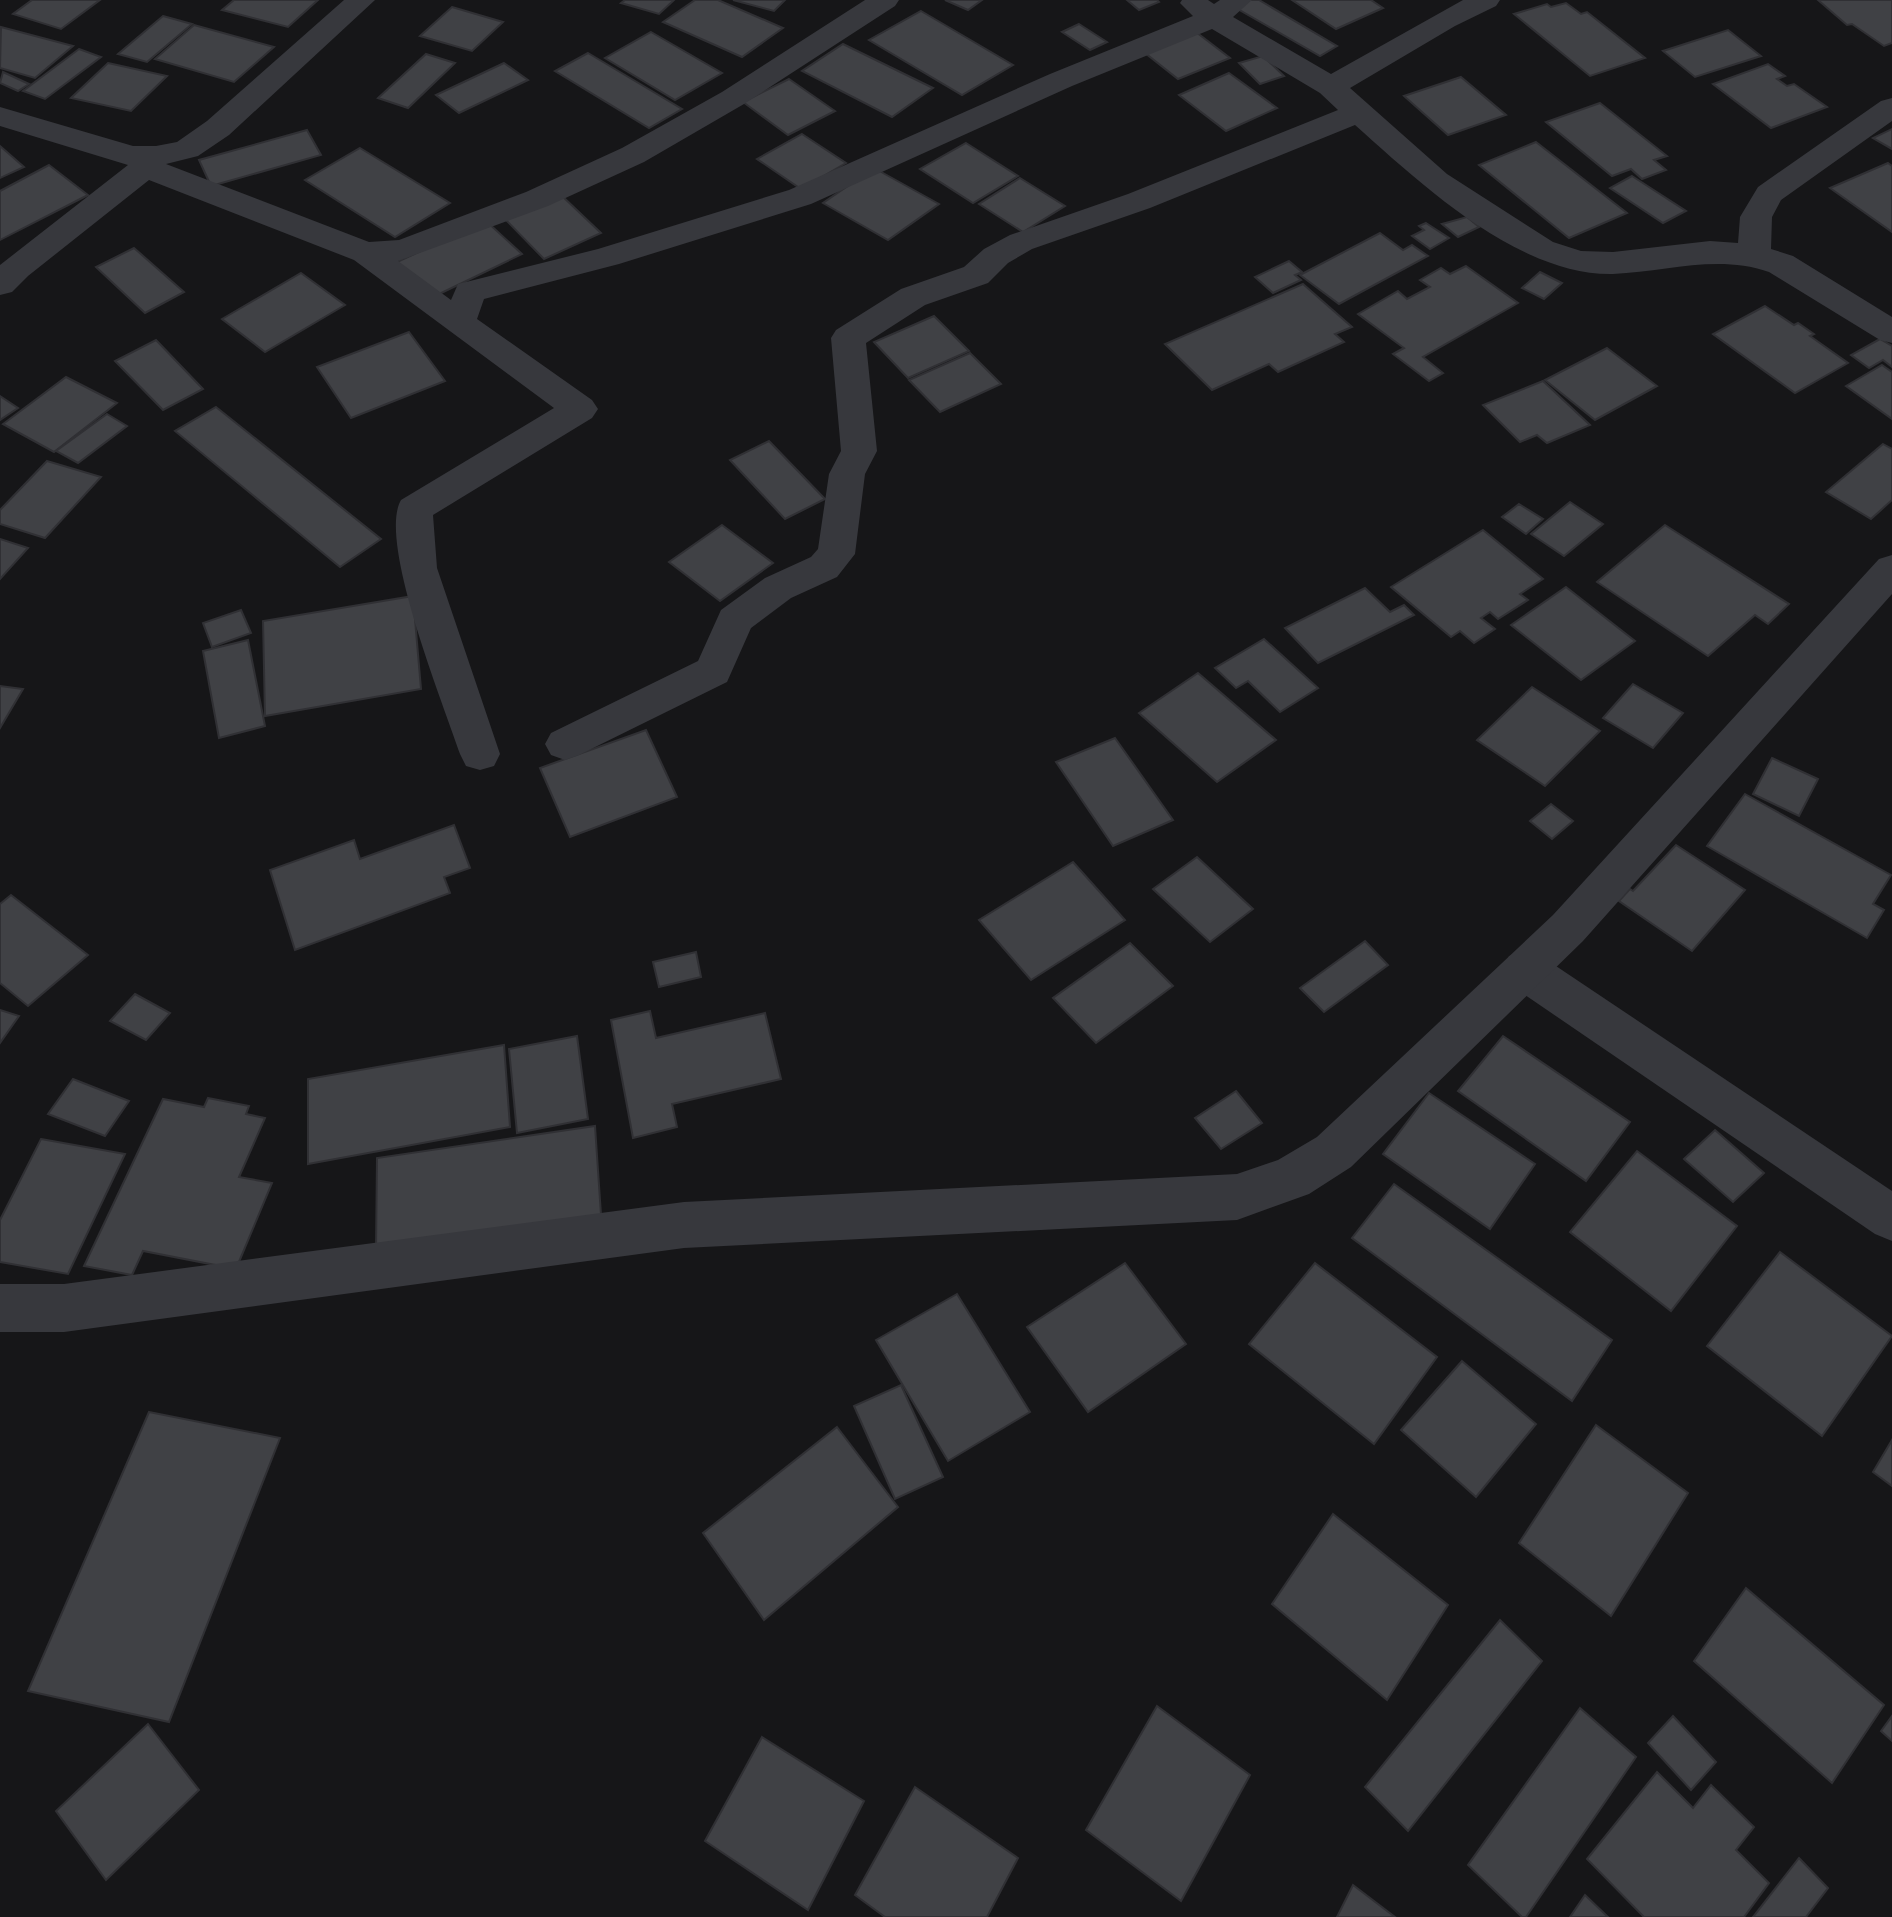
<svg xmlns="http://www.w3.org/2000/svg" width="1892" height="1917" font-family="Jost,sans-serif">
<rect width="100%" height="100%" fill="#161618"/>
<g fill="#404145" stroke="#303034" stroke-width="2">
<polygon points="32,0 100,0 61,29 13,14"/>
<polygon points="234,0 318,0 288,27 222,10"/>
<polygon points="625,0 674,0 659,14 621,3"/>
<polygon points="695,0 718,0 783,28 742,57 663,22"/>
<polygon points="733,0 785,0 774,11"/>
<polygon points="945,0 982,0 968,10"/>
<polygon points="1127,0 1157,0 1159,2 1139,10"/>
<polygon points="1250,0 1259,0 1337,46 1320,56 1236,8"/>
<polygon points="1292,0 1371,0 1383,8 1336,29"/>
<polygon points="1818,0 1892,0 1892,43 1884,46 1852,24 1847,25"/>
<polygon points="1566,3 1581,14 1587,12 1645,58 1590,76 1514,14 1547,4 1551,7"/>
<polygon points="452,7 503,22 472,51 420,36"/>
<polygon points="921,11 1013,65 962,95 869,40"/>
<polygon points="163,16 192,24 147,62 118,54"/>
<polygon points="1079,24 1107,42 1090,50 1062,32"/>
<polygon points="194,25 274,47 234,82 155,59"/>
<polygon points="1,27 73,46 35,78 0,68"/>
<polygon points="1192,29 1230,58 1178,79 1140,49"/>
<polygon points="1728,30 1761,56 1695,77 1663,51"/>
<polygon points="651,32 722,73 675,100 605,58"/>
<polygon points="843,44 933,88 892,117 802,71"/>
<polygon points="79,49 101,57 45,99 23,91"/>
<polygon points="588,53 682,109 649,128 555,71"/>
<polygon points="426,54 455,63 408,108 378,98"/>
<polygon points="1263,56 1284,76 1260,84 1239,63"/>
<polygon points="108,63 167,76 131,111 71,98"/>
<polygon points="504,63 528,80 459,113 436,95"/>
<polygon points="1768,64 1785,76 1777,79 1787,86 1794,84 1827,107 1771,128 1713,84"/>
<polygon points="3,72 29,84 18,91 0,83"/>
<polygon points="1229,73 1277,108 1226,131 1179,95"/>
<polygon points="1461,77 1506,115 1448,135 1404,96"/>
<polygon points="789,79 835,111 788,135 743,102"/>
<polygon points="1600,103 1667,156 1654,160 1666,170 1642,179 1631,169 1612,176 1546,122"/>
<polygon points="1892,129 1892,149 1873,138"/>
<polygon points="307,130 321,155 211,186 199,160"/>
<polygon points="802,134 846,163 801,189 757,159"/>
<polygon points="1536,142 1627,213 1569,238 1479,165"/>
<polygon points="966,143 1018,176 973,203 920,169"/>
<polygon points="0,146 24,167 0,178"/>
<polygon points="360,148 450,203 395,237 305,180"/>
<polygon points="1888,163 1892,166 1892,232 1830,188"/>
<polygon points="49,165 88,195 0,240 0,191"/>
<polygon points="874,168 939,204 888,240 823,203"/>
<polygon points="1632,176 1686,211 1663,223 1610,188"/>
<polygon points="1020,178 1065,206 1023,232 979,204"/>
<polygon points="561,195 601,233 544,259 505,219"/>
<polygon points="1467,217 1479,227 1458,237 1442,224"/>
<polygon points="486,221 522,254 433,297 397,262"/>
<polygon points="1426,223 1449,238 1430,249 1412,236 1424,230 1419,226"/>
<polygon points="1380,233 1403,250 1412,245 1428,256 1339,304 1300,275"/>
<polygon points="134,248 184,292 145,313 96,267"/>
<polygon points="1289,261 1302,272 1295,275 1301,280 1273,293 1255,277"/>
<polygon points="1466,266 1518,303 1423,357 1443,373 1429,381 1393,354 1404,348 1358,314 1398,291 1407,299 1430,287 1420,280 1441,268 1450,274"/>
<polygon points="1540,272 1562,283 1544,299 1522,288"/>
<polygon points="301,273 345,305 265,352 222,319"/>
<polygon points="1303,284 1352,327 1335,334 1344,342 1278,372 1269,364 1212,390 1165,344"/>
<polygon points="1765,306 1794,325 1798,323 1814,334 1810,336 1848,363 1795,393 1713,334"/>
<polygon points="934,316 969,351 908,378 874,342"/>
<polygon points="409,332 445,381 351,418 317,367"/>
<polygon points="1880,339 1892,346 1892,367 1883,360 1869,368 1851,355"/>
<polygon points="156,340 203,389 163,410 115,361"/>
<polygon points="1607,348 1657,386 1595,420 1545,380"/>
<polygon points="970,353 1001,384 940,412 909,380"/>
<polygon points="1882,365 1892,372 1892,419 1846,386"/>
<polygon points="66,377 117,403 54,452 3,424"/>
<polygon points="1543,381 1590,425 1547,443 1537,435 1520,442 1483,405"/>
<polygon points="0,396 18,408 0,420"/>
<polygon points="216,407 381,539 340,567 175,431"/>
<polygon points="107,414 127,426 78,463 56,451"/>
<polygon points="769,441 825,499 785,519 730,460"/>
<polygon points="1883,444 1892,449 1892,500 1871,519 1826,492"/>
<polygon points="47,461 101,477 45,538 0,524 0,510"/>
<polygon points="1570,502 1603,524 1564,556 1531,534"/>
<polygon points="1519,504 1543,519 1526,534 1502,517"/>
<polygon points="722,525 773,563 720,601 669,562"/>
<polygon points="1665,525 1789,604 1768,624 1755,615 1708,656 1597,582"/>
<polygon points="1483,530 1543,579 1520,594 1528,600 1498,619 1490,612 1481,618 1495,629 1474,643 1460,631 1451,637 1391,587"/>
<polygon points="0,539 28,548 0,579"/>
<polygon points="1566,587 1635,641 1581,680 1511,625"/>
<polygon points="1365,588 1390,612 1404,605 1414,615 1318,663 1285,628"/>
<polygon points="413,596 421,689 265,716 263,621"/>
<polygon points="241,610 251,633 212,647 203,623"/>
<polygon points="1264,639 1318,688 1280,712 1248,681 1236,688 1215,668"/>
<polygon points="248,640 265,726 219,738 203,651"/>
<polygon points="1198,673 1276,740 1217,782 1139,713"/>
<polygon points="1633,684 1683,713 1653,748 1603,718"/>
<polygon points="0,686 23,689 0,728"/>
<polygon points="1532,687 1600,731 1545,786 1477,740"/>
<polygon points="646,730 677,797 570,837 540,768"/>
<polygon points="1115,738 1173,820 1113,846 1056,762"/>
<polygon points="1772,758 1818,779 1799,816 1753,794"/>
<polygon points="1745,794 1891,875 1873,904 1884,910 1867,938 1707,846"/>
<polygon points="1551,804 1573,821 1552,839 1530,821"/>
<polygon points="454,825 470,868 444,877 450,893 295,950 270,870 354,840 360,859"/>
<polygon points="1676,845 1745,890 1692,951 1619,901 1630,889 1633,891"/>
<polygon points="1197,857 1253,909 1210,942 1153,889"/>
<polygon points="1073,862 1125,920 1031,980 979,920"/>
<polygon points="11,895 88,955 28,1006 0,983 0,904"/>
<polygon points="1365,941 1388,965 1324,1012 1300,988"/>
<polygon points="1130,943 1173,986 1096,1043 1053,998"/>
<polygon points="696,952 701,977 659,987 653,962"/>
<polygon points="135,994 170,1013 146,1040 110,1021"/>
<polygon points="0,1010 19,1016 0,1043"/>
<polygon points="650,1011 656,1038 765,1013 781,1079 672,1104 677,1127 633,1138 611,1020"/>
<polygon points="577,1036 588,1119 517,1133 509,1049"/>
<polygon points="1503,1036 1630,1122 1586,1181 1458,1091"/>
<polygon points="504,1045 510,1127 308,1164 308,1079"/>
<polygon points="73,1079 129,1101 105,1136 48,1114"/>
<polygon points="1236,1091 1262,1123 1221,1149 1195,1118"/>
<polygon points="1429,1093 1535,1164 1490,1229 1383,1154"/>
<polygon points="208,1098 249,1106 246,1114 265,1118 239,1177 272,1183 236,1269 143,1251 132,1275 84,1266 163,1099 204,1107"/>
<polygon points="595,1126 601,1215 376,1249 377,1158"/>
<polygon points="1715,1130 1764,1173 1733,1202 1684,1159"/>
<polygon points="41,1139 125,1154 68,1274 0,1262 0,1220"/>
<polygon points="1637,1151 1737,1226 1671,1311 1570,1232"/>
<polygon points="1394,1184 1612,1340 1572,1401 1352,1238"/>
<polygon points="1780,1252 1892,1336 1822,1436 1707,1346"/>
<polygon points="1125,1263 1186,1344 1088,1412 1027,1327"/>
<polygon points="1315,1263 1437,1357 1374,1444 1249,1344"/>
<polygon points="957,1294 1030,1412 948,1461 876,1340"/>
<polygon points="1462,1361 1536,1424 1476,1497 1401,1430"/>
<polygon points="901,1385 943,1477 895,1499 854,1406"/>
<polygon points="149,1412 280,1438 169,1722 28,1691"/>
<polygon points="1596,1425 1688,1493 1611,1616 1519,1543"/>
<polygon points="837,1427 898,1507 764,1620 703,1533"/>
<polygon points="1892,1440 1892,1486 1873,1472"/>
<polygon points="1333,1514 1448,1605 1387,1700 1272,1604"/>
<polygon points="1746,1588 1884,1705 1832,1783 1694,1661"/>
<polygon points="1500,1620 1542,1661 1408,1831 1365,1787"/>
<polygon points="1157,1706 1250,1775 1181,1901 1086,1830"/>
<polygon points="1580,1708 1636,1757 1526,1917 1522,1917 1468,1865"/>
<polygon points="1673,1716 1716,1762 1691,1790 1648,1743"/>
<polygon points="1892,1716 1892,1741 1881,1731"/>
<polygon points="148,1724 199,1790 106,1880 56,1811"/>
<polygon points="762,1737 864,1801 808,1910 705,1841"/>
<polygon points="1657,1772 1693,1808 1711,1785 1754,1827 1736,1850 1769,1883 1744,1917 1644,1917 1587,1859"/>
<polygon points="915,1787 1018,1858 987,1917 885,1917 855,1895"/>
<polygon points="1799,1858 1828,1888 1806,1917 1753,1917"/>
<polygon points="1353,1885 1395,1917 1337,1917"/>
<polygon points="1585,1895 1608,1917 1570,1917"/>
</g>
<g fill="none" stroke-linecap="round" stroke-linejoin="round">
<g fill="#37383d" fill-rule="evenodd">
<path d="M344 0H375L229 135 198 156 166 164 369 242 399 240 526 192 622 148 722 92 865 0H899L895 6 744 104 644 162 548 206 398 261 451 300 458 284 598 249 789 190 1050 74 1193 16 1180 3 1182 0H1208L1214 4 1220 0H1252L1233 17 1331 74 1463 0H1500L1496 6 1455 26 1350 88 1447 174 1553 242 1581 251 1613 252 1710 241 1738 243 1740 217 1758 187 1881 101 1892 98V121L1781 200 1772 217 1771 249 1793 256 1892 317V343L1880 340 1769 272C1717 254 1666 272 1613 274 1519 276 1421 184 1355 125L1150 208 1032 249 1008 263 988 283 925 305 866 343 877 451 865 474 855 554 837 577 791 598 751 628 727 682 579 755 565 760 551 755 545 744 551 733 698 661 721 610 765 578 811 557 818 549 829 474 841 451 831 338 836 330 901 289 964 267 984 249 1010 235 1128 194 1338 110 1320 93 1212 29 1072 86 811 204 619 264 484 299 477 319 592 400 598 409 592 418 433 515 437 568 500 754 494 766 480 770 466 766 460 754C444 705 377 541 401 500L554 408 354 260 149 180 28 276 12 292 0 295V265L128 165 0 126V107L133 146H156L177 142 207 121Z"/>
<polygon points="1525,951 1541,956 1892,1191 1892,1241 1875,1234 1509,984 1503,970 1509,956"/>
</g>
<polygon fill="#37383d" fill-rule="evenodd" points="1892,555 1892,594 1583,941 1351,1167 1309,1194 1237,1220 684,1248 64,1332 0,1332 0,1284 64,1284 684,1202 1237,1174 1278,1160 1317,1137 1553,915 1879,559"/>
</g>
</svg>
